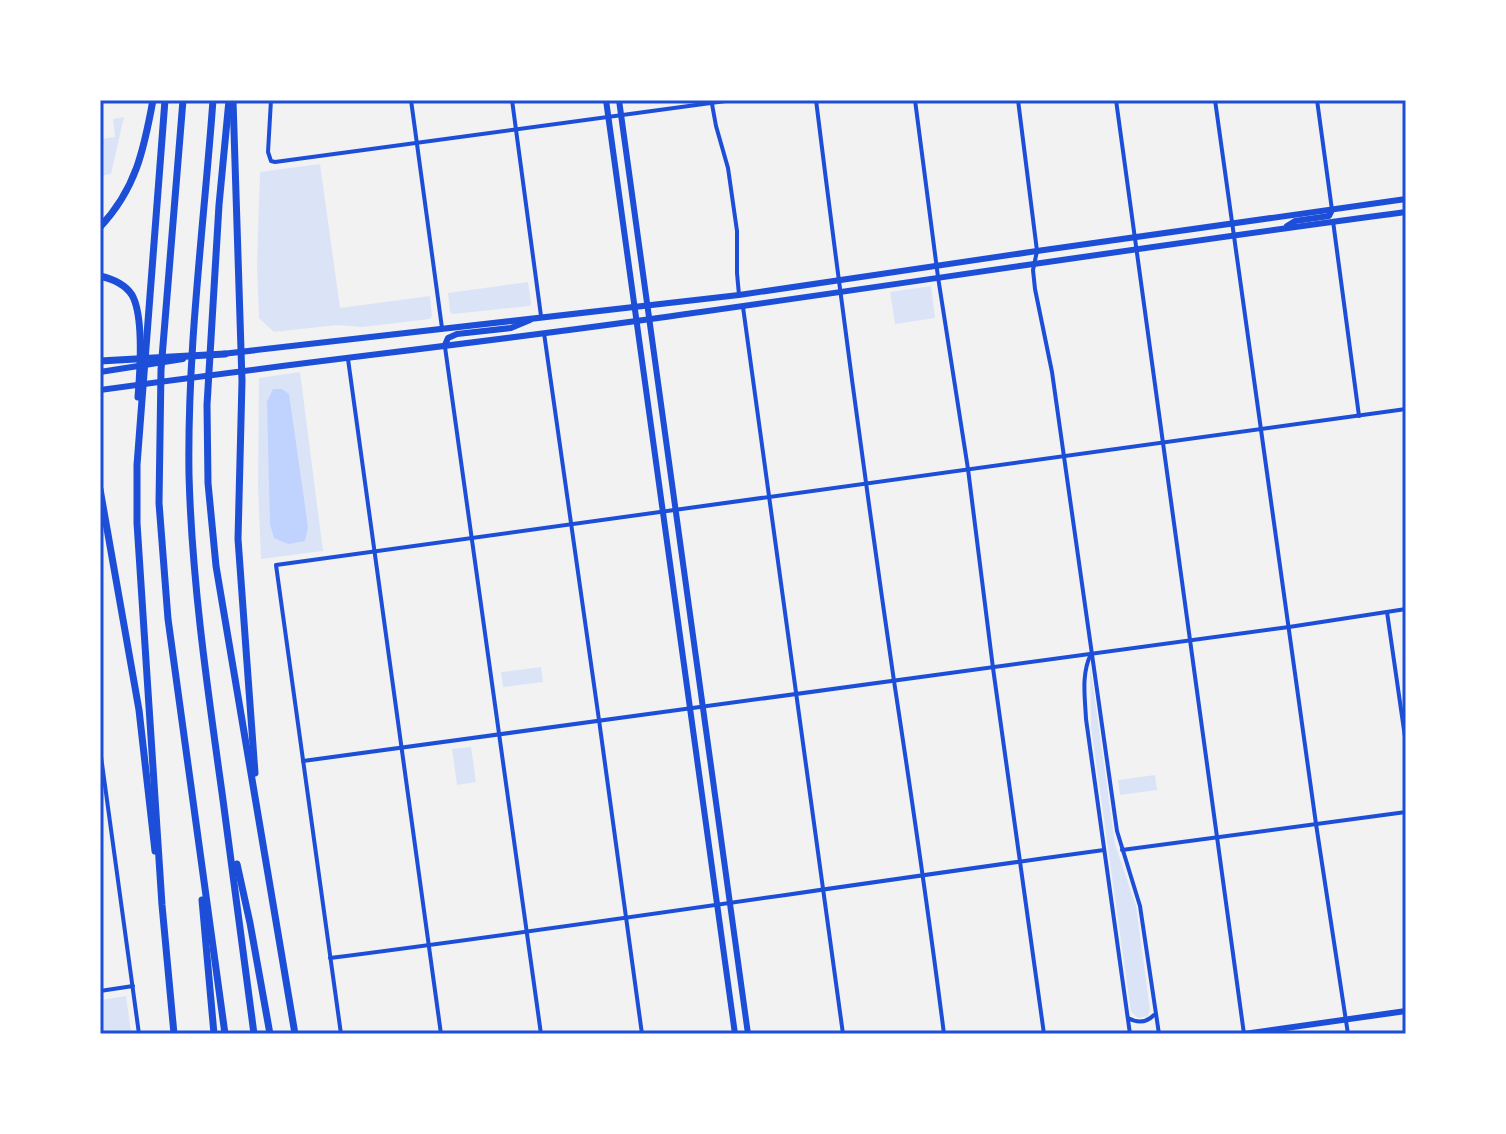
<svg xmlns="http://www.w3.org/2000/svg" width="1506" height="1134" font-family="'Alegreya Sans',sans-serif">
<rect width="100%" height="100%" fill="#f2f2f2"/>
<g fill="#dbe4f7">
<polygon points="124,117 111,174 100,176 100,139 115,137 113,119"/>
<polygon points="320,164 340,308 430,296 432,316 430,319 362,327 337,325 274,332 259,318 257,265 260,172"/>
<polygon points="528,282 531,303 530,306 453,314 450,312 448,293"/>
<polygon points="931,286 935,318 895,324 890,292"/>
<polygon points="300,372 323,551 261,559 258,487 259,378"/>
<polygon points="1090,664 1115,844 1136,906 1150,1010 1148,1016 1138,1018 1131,1012 1091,727"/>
<polygon points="541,667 543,682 503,687 501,672"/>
<polygon points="471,747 476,782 457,785 452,749"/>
<polygon points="1155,775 1157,790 1120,795 1118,780"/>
<polygon points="126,996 131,1032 100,1034 100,1000"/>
</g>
<polygon fill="#bfd3fe" points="273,389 282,389 289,394 308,527 305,541 288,544 274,538 270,524 267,402"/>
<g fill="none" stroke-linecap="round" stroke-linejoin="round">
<g stroke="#1d4ed8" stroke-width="4">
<polyline points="271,100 268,152 271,161 275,162 733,100"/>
<polyline points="411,100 442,328"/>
<polyline points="512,100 541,316"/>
<path d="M816 100C840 294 866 488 894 681 912 799 929 916 944 1034"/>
<polyline points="915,100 938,277 968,469 993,668 1044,1034"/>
<polyline points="1018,100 1037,251 1033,270 1035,289 1052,372 1117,831 1140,906 1159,1034"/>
<polyline points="1116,100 1244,1034"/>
<polyline points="1215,100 1316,824 1348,1034"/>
<polyline points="1317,100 1332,210"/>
<polyline points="712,104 716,126 728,168 737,231 737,273 739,295"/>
<polyline points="1333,221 1359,416"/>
<polyline points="743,307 843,1034"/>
<polyline points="544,333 599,720 642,1034"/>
<polyline points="445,347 541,1034"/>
<polyline points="348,359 441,1034"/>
<polyline points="1387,612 1406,744"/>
<path d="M1091 654C1081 674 1085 697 1086 719L1130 1034"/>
<polyline points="100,749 139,1034"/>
<polyline points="303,761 1289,627 1406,609"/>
<polyline points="1122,850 1406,812"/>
<path d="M330 958C589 925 846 885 1104 850"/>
<polyline points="100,991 133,986"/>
<path d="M1128 1018C1137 1023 1146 1023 1154 1015"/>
<polyline points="341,1034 276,565 1406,409"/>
</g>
<g stroke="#1d4ed8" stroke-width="6">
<polyline points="606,100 735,1034"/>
<polyline points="619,100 748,1034"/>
<polyline points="1287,226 1295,221 1329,216 1332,210"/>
<polyline points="445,345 448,338 457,334 511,328 530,320"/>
<polyline points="222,354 739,295 1037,251 1406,199"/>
<polyline points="100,372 183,359"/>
<path d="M100 390C286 364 473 344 658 318 908 283 1156 245 1406 212"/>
<polyline points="1244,1034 1406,1011"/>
</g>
<g stroke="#1d4ed8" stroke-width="7">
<polyline points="165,100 137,465 137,523 162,905 174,1034"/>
<polyline points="183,100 161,370 159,503 168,619 225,1034"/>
<path d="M213 100C204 224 187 350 189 475 192 584 208 692 223 800 234 878 243 956 254 1034"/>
<polyline points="229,100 219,205 207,405 208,483 216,566 295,1034"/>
<polyline points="233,100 242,381 238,539 255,773"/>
<path d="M100 227C136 189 144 149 153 100"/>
<path d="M100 276C113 279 125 284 132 295 144 316 140 373 138 397"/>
<polyline points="100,361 225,354"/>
<polyline points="100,489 139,710 155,851"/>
<polyline points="237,864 250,923 270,1034"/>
<polyline points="202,900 214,1034"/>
</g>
</g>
<rect width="1506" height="1134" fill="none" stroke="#ffffff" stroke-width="204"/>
<rect x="102" y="102" width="1302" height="930" fill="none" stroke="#1d4ed8" stroke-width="3"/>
</svg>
